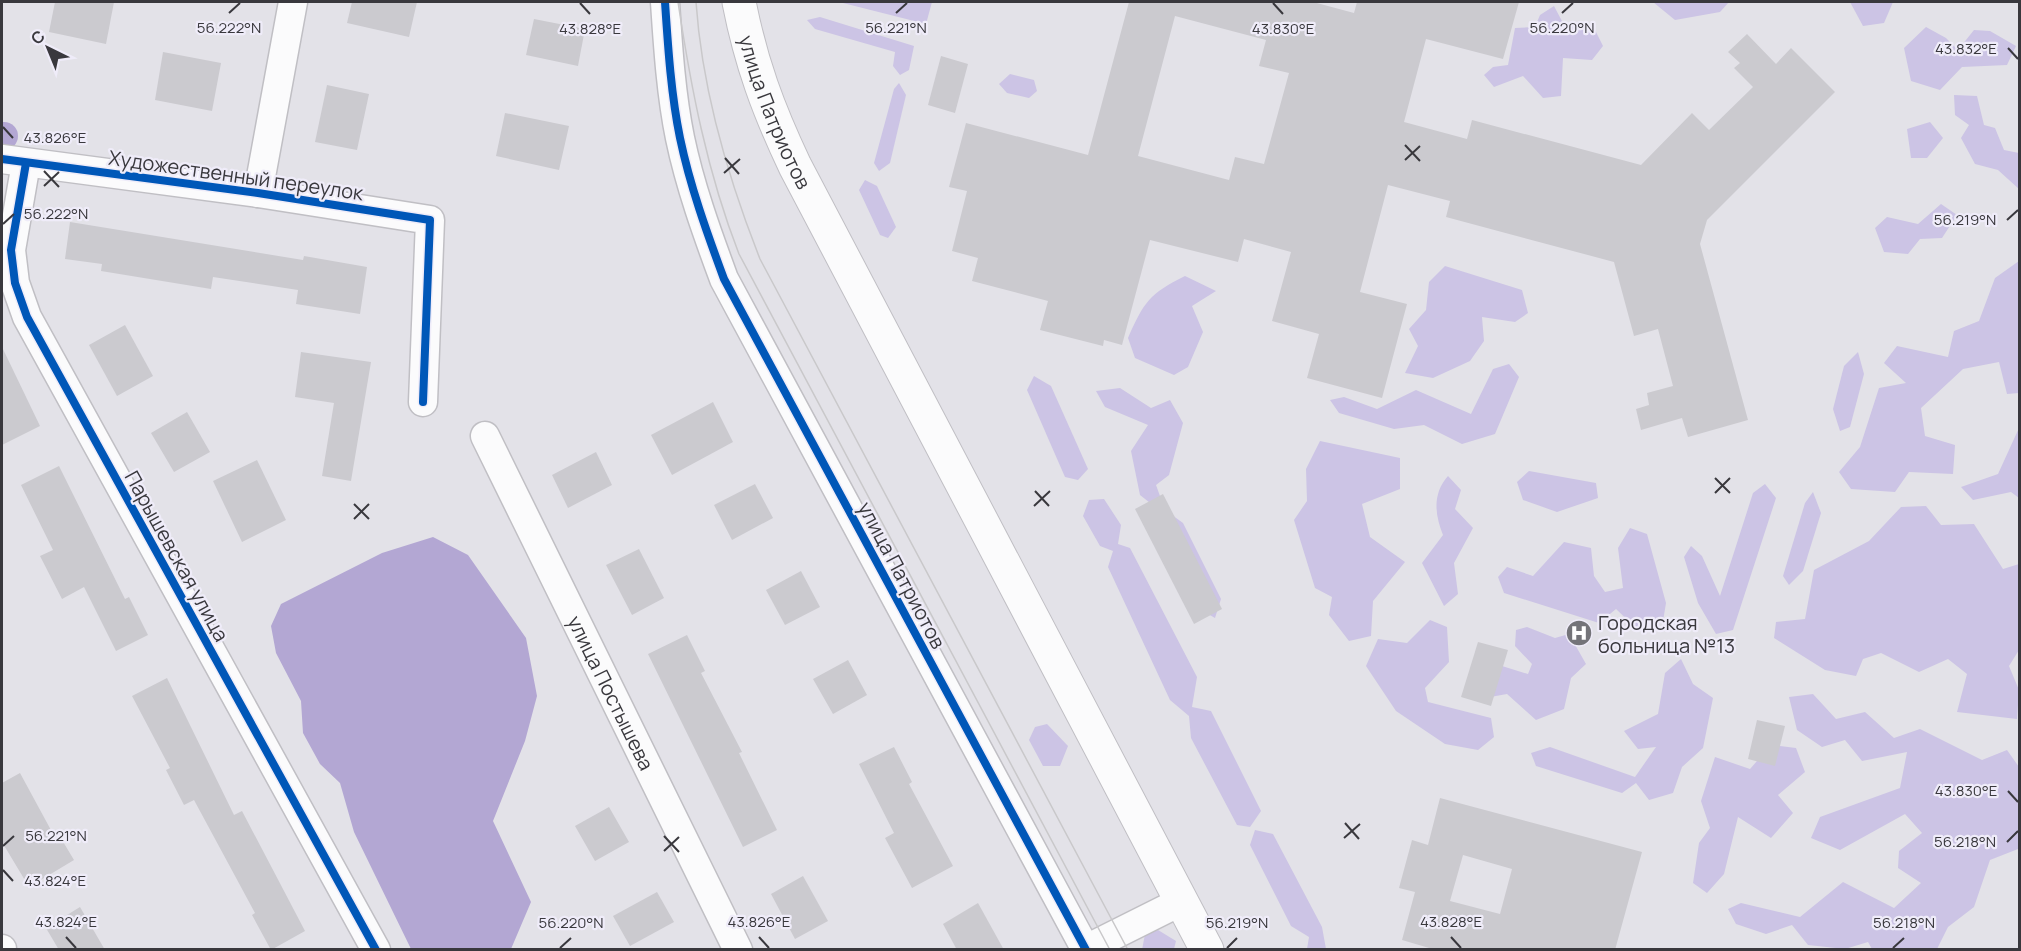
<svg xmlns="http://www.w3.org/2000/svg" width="2021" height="951" font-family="Manrope,sans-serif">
<rect width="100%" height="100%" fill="#e3e2e8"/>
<g fill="#ccc4e5">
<polygon points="839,2 932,2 926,24"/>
<polygon points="1653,2 1729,2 1720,12 1675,20"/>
<polygon points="1850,2 1893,2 1884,23 1863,26"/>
<polygon points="1554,6 1563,23 1594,28 1603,46 1592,60 1563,58 1561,96 1543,98 1523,76 1494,87 1484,75 1493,67 1508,65 1515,28 1535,27 1540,15"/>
<polygon points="820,17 914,46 909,70 900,75 893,66 895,52 815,29 807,20"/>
<polygon points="1926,27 1946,38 1958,50 1974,30 1990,31 2016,46 2007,65 1962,67 1940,90 1911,81 1904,48"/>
<polygon points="1010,74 1034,80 1037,91 1029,98 1007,93 999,84"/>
<polygon points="899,83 906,95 890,163 879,171 874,163 894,89"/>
<polygon points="1954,95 1977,96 1984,125 1995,128 2004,150 2019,153 2019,189 1998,170 1975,164 1961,138 1969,125 1955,115"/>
<polygon points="1930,122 1943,138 1927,158 1911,158 1907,129"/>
<polygon points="865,180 877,186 896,227 888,238 880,235 859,190"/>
<polygon points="1941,204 1957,215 1942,238 1920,239 1908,254 1884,252 1875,228 1887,217 1918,224"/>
<polygon points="2019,261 2019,393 2007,394 1999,362 1963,369 1921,408 1925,436 1955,445 1953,474 1909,472 1895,492 1851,489 1839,472 1860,447 1879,388 1906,383 1884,363 1897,346 1948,357 1954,331 1979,321 1995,278"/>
<polygon points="1445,266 1522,290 1528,313 1515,322 1482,317 1484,341 1470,361 1433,378 1405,373 1418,346 1409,329 1426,310 1429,282"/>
<path d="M1185 276 1216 291 1192 306 1203 332 1188 367 1174 375 1135 358 1128 338C1144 302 1149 294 1185 276Z"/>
<polygon points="1858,352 1864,374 1850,427 1840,431 1833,409 1844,366"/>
<polygon points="1509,364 1519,377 1495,434 1462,444 1424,425 1394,429 1339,413 1330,400 1344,397 1377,409 1416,390 1471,414 1493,369"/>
<polygon points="1034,376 1051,386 1088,469 1078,480 1065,477 1027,390"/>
<polygon points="1120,388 1151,408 1170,400 1183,423 1169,475 1156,485 1165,510 1183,523 1221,599 1215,618 1201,610 1159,510 1140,495 1131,451 1148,425 1105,407 1096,391"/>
<polygon points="2019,428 2019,498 2011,492 1973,500 1961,487 1998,474"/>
<polygon points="1320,441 1400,458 1400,489 1362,504 1370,537 1405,562 1373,601 1371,636 1349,641 1329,615 1332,597 1315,588 1294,520 1307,501 1306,469"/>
<polygon points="1529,471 1596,483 1598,498 1557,512 1523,500 1517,482"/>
<path d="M1448 476 1461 490 1455 509 1473 528 1454 563 1458 594 1444 606 1422 563 1443 535C1435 515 1432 494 1448 476Z"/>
<polygon points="1765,484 1776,498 1733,630 1716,634 1698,603 1684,557 1691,546 1702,556 1720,596 1753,493"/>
<polygon points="1813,492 1821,513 1803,571 1789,585 1783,576 1805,503"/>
<polygon points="1104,499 1121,525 1118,544 1130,548 1197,677 1192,707 1211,711 1261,811 1250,827 1237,825 1191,738 1189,716 1170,700 1108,567 1113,551 1100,546 1083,516 1089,500"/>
<polygon points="1926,506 1941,525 1974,524 2003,569 2019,564 2019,650 2009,666 2019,690 2017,719 1957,712 1967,674 1948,659 1919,672 1881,653 1863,659 1856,676 1825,670 1774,638 1776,622 1805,619 1814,570 1869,541 1901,507"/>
<polygon points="1630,528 1647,534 1666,603 1663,621 1636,628 1616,609 1599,623 1504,593 1498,577 1507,567 1533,576 1564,542 1591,548 1594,576 1605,592 1623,588 1618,548"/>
<polygon points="1430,620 1447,627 1449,662 1425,688 1428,702 1491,718 1494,737 1478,750 1445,744 1396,711 1366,666 1378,639 1407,643"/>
<polygon points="1527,627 1555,638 1569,634 1586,664 1571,678 1564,709 1536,720 1507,694 1479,699 1486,661 1528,674 1532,664 1515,646 1516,630"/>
<polygon points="1681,659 1693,684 1713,698 1703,748 1682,767 1673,793 1649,800 1636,783 1622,793 1536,766 1531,753 1550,747 1635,777 1656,747 1638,749 1624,731 1658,714 1665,673"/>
<polygon points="1813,694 1836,719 1865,712 1894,738 1920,729 1982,760 2007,750 2019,767 2018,849 1990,860 1974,907 1948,927 1937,949 1872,949 1868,942 1845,949 1808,945 1792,925 1766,934 1736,924 1728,909 1741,903 1800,917 1843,882 1894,908 1921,883 1898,868 1899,851 1922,833 1905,814 1840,850 1811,838 1820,817 1900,788 1907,752 1862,761 1845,740 1822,747 1797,730 1789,697"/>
<polygon points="1047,724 1068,746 1060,766 1043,766 1029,740 1035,727"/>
<polygon points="1771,745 1796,748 1805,772 1778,795 1793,813 1771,838 1738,817 1724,874 1707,893 1693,883 1699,843 1710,828 1701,801 1715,757 1750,769"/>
<polygon points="1255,830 1273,834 1322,927 1326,949 1307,949 1309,937 1291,926 1250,845"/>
<polygon points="1158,930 1176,941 1174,949 1142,950 1145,934"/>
</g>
<polygon fill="#b3a7d3" points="433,537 468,555 526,638 537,696 525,741 493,821 531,902 511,949 411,949 354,832 340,783 320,764 303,733 301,701 276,653 271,626 281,604 382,553"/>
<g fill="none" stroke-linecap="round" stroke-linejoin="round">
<polyline stroke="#b3a7d3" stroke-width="28" points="2,136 4,136"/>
</g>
<g fill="#cbcacf" fill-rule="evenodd">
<polygon points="55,2 114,2 106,44 49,32"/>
<polygon points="352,2 417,2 409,37 347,23"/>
<path d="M1129 2H1313L1354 13 1357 2H1519L1503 59 1426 39 1404 122 1467 139 1472 120 1641 165 1692 113 1709 130 1753 87 1734 68 1740 63 1728 52 1747 34 1776 64 1791 48 1835 92 1707 220 1700 244 1748 420 1688 437 1682 418 1641 430 1636 409 1649 405 1647 393 1673 386 1658 329 1634 336 1614 262 1446 217 1450 201 1388 185 1360 292 1407 304 1382 398 1307 378 1319 334 1272 321 1291 252 1244 239 1238 262 1150 240 1122 345 1104 340 1103 346 1040 330 1048 301 972 281 978 258 952 251 967 191 949 187 966 123 1088 155ZM1175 16 1266 40 1259 66 1289 73 1264 164 1235 157 1229 180 1138 156Z"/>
<polygon points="534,19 585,29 578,66 526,55"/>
<polygon points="163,52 221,63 212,111 155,100"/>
<polygon points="941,56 968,64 955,113 928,105"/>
<polygon points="327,85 369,94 357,150 315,142"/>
<polygon points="505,113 569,126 559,170 496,156"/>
<polygon points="70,222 303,260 304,256 367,267 360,314 296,304 298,290 213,277 211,289 101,271 102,264 65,259"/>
<polygon points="125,325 153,376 117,396 89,345"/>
<polygon points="2,347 40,426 2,445"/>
<polygon points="301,352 371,362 351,481 322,476 334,403 295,397"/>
<polygon points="713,402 733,442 672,475 651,435"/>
<polygon points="187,412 210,452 174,472 151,433"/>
<polygon points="596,452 612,485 568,508 552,475"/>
<polygon points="257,460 286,520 242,542 213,481"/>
<polygon points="59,466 125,599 129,597 148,635 116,651 84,587 62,599 40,556 53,550 21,485"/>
<polygon points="755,484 773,518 732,540 714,505"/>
<polygon points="1163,494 1222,609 1194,624 1135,509"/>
<polygon points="639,549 664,598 632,615 606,565"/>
<polygon points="801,571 820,607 785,625 766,590"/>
<polygon points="687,635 705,671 701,673 742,752 739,753 777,830 743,847 648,654"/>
<polygon points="1478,642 1508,650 1491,706 1461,697"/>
<polygon points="848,660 867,695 833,714 813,679"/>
<polygon points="167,678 234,815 242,811 305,931 271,950 252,915 255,913 194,800 184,805 166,770 170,768 132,696"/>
<polygon points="1757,720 1785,726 1775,766 1748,759"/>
<polygon points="894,747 912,782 909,784 953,866 912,888 885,838 894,833 859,764"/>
<polygon points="20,773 52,832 56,830 74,860 29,887 2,842 2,783"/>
<path d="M1440 798 1642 852 1615 950H1436L1402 940 1415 892 1399 888 1412 840 1428 845ZM1463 855 1512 869 1500 914 1450 901Z"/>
<polygon points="609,807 629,842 595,861 575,826"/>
<polygon points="803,876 828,921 795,939 771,894"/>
<polygon points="657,892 674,922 630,946 613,916"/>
<polygon points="978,903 1004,950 957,950 943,924"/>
<polygon points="80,907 105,950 59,950 46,928"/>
</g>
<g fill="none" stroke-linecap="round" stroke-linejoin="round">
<defs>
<g id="minor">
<path d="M665 2C668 47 671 94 680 138 690 186 707 233 724 279L1086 950"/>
<polyline points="2,159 258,193 430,220 423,402"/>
<polyline points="26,163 11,250 15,283 27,317 376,950"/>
<polyline points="258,193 293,2"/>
<path id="s1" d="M485 436 738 950"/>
<polyline points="2,949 2,950"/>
<polyline points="1084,950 1182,901"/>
</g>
<g id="major">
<path id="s2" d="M739 2C751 63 768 109 795 166L1207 950"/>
</g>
</defs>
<use href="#minor" stroke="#c0bfc4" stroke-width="31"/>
<use href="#major" stroke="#c0bfc4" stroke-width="35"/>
<use href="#minor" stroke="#fbfbfc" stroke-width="28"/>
<use href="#major" stroke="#fbfbfc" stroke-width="33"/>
<g stroke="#c9c8ca" stroke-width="1.5">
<path d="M678 2C691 88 707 172 739 254L1110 950"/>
<path d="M696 2C702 90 728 178 760 259L1128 950"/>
</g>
<defs>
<g id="cycleway">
<path d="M665 2C668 47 671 94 680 138 690 186 707 233 724 279L1086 950"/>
<polyline points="2,159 258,193 430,220 423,402"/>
<polyline points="26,163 11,250 15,283 27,317 376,950"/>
</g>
</defs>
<use href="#cycleway" stroke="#efecf9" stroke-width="11"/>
<use href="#cycleway" stroke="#0057b8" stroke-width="8"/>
</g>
<path fill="none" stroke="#39383d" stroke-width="2" d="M580 3 590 14M1273 3 1283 14M229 13 240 3M896 13 907 3M1562 13 1573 3M2008 48 2018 59M3 127 13 138M1405 145 1420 161M725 158 739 174M1405 160 1420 146M44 171 59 187M724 173 740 159M44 186 59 172M2007 220 2018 210M3 224 14 214M1715 478 1730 493M1035 491 1049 506M1715 493 1730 478M354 504 369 519M1034 506 1050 491M354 519 369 504M2008 791 2018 802M1345 823 1359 839M664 836 679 852M1344 838 1360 824M2007 842 2018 831M3 846 14 836M664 851 679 837M3 870 13 881M66 937 76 948M759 937 769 948M1451 937 1461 948M560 948 571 938M1227 948 1237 938M1893 948 1904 938"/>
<defs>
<symbol id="hospital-disc" viewBox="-11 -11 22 22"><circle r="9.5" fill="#747479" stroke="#efecf9"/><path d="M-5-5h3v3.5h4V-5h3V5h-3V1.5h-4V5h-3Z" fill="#fff"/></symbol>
</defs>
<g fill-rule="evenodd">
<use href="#hospital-disc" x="1564" y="618" width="30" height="30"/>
</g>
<g text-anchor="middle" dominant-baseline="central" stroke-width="4.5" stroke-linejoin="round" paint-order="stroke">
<g font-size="20" fill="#39383d" stroke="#efecf9">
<text stroke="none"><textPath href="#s2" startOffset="116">улица Патриотов</textPath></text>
<text transform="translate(236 175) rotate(8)">Художественный переулок</text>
<text transform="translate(177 556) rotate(61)">Парышевская улица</text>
<text transform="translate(902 575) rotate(62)">улица Патриотов</text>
<text stroke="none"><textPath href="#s1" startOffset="286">улица Постышева</textPath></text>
</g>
<g font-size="20" fill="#39383d" stroke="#efecf9" text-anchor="start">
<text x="1598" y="622">Городская<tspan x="1598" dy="23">больница №13</tspan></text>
</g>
</g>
<g font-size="15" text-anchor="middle" fill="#39383d" stroke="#efecf9" stroke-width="4.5" stroke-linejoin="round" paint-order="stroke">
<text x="229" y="33">56.222°N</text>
<text x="896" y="33">56.221°N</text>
<text x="1562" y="33">56.220°N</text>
<text x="1283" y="34">43.830°E</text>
<text x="590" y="34">43.828°E</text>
<text x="1966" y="54">43.832°E</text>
<text x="55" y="143">43.826°E</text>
<text x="56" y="219">56.222°N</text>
<text x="1965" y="225">56.219°N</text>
<text x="1966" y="796">43.830°E</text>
<text x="56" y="841">56.221°N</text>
<text x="1965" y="847">56.218°N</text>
<text x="55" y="886">43.824°E</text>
<text x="66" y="927">43.824°E</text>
<text x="759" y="927">43.826°E</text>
<text x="1451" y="927">43.828°E</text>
<text x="571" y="928">56.220°N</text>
<text x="1237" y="928">56.219°N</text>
<text x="1904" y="928">56.218°N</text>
</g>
<rect width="2021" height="951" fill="none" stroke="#39383d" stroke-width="6"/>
<g transform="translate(48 48) rotate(317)" stroke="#efecf9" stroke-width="4.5" paint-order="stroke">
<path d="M0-4.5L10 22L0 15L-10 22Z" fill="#39383d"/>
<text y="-9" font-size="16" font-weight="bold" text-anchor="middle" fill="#39383d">С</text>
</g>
</svg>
